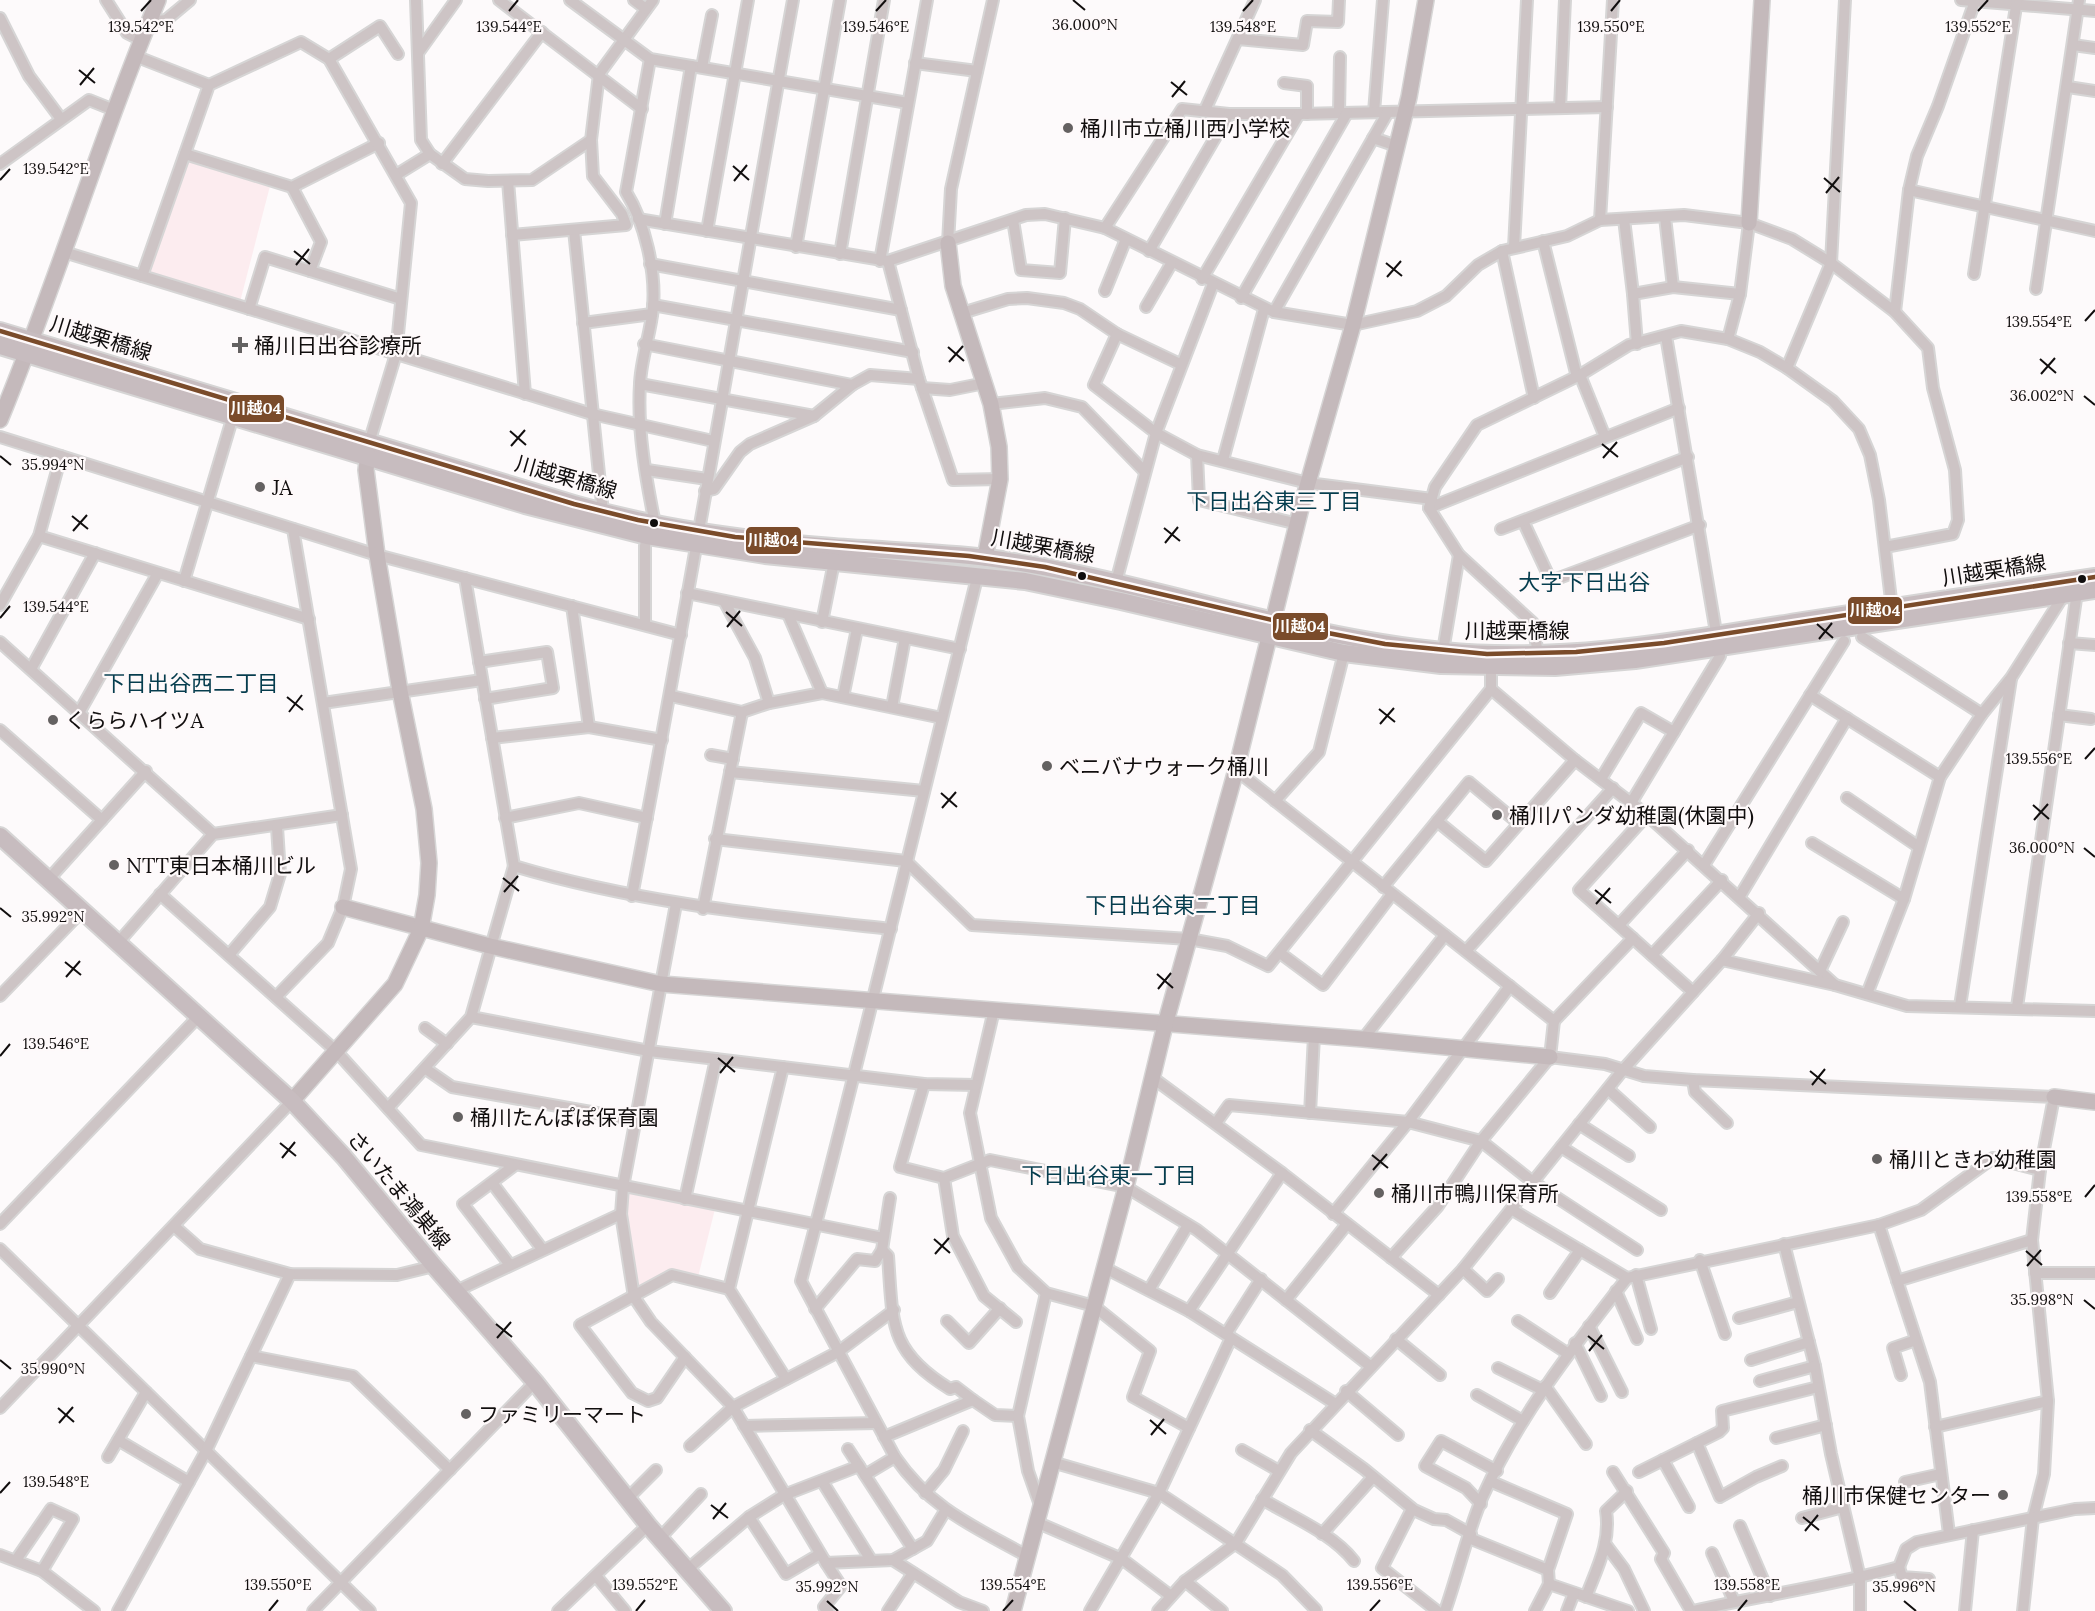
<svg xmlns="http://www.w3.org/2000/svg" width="2095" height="1611" font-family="Lora,'Noto Sans JP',serif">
<rect width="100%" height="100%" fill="#fdfafb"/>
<g fill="#fcecef">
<polygon points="187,160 270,186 240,302 149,274"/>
<polygon points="630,1193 715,1209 698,1277 670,1270 643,1287 639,1285 624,1208 626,1195"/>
</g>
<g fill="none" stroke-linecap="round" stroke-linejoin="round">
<defs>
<g id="street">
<polyline points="106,0 127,33 141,40"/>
<polyline points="416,0 421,140 430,154 465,179 488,181 532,180 591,140 599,74 653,0"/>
<polyline points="499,0 642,109"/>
<polyline points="570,0 650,59 908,103"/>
<polyline points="634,0 646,9"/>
<polyline points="1961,0 2095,11"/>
<polyline points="0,18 29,76 61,119"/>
<polyline points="148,22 166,20 190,0"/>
<polyline points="1238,39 1303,45 1307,21 1338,22 1339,0"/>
<polyline points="2073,45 2095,48"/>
<polyline points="418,53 456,0"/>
<polyline points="135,56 209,85"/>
<polyline points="329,59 380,26 398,54"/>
<path d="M650 59 626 192C645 223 656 271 653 307 651 333 641 358 640 384 637 430 646 479 655 524"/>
<polyline points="915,63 977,71"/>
<polyline points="702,67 712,15"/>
<polyline points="1284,83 1307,86 1307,114"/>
<polyline points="2068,87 2095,91"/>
<polyline points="1560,108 1565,0"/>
<polyline points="1205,110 1255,0"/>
<polyline points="1374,112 1383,0"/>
<polyline points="1339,113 1340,57"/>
<polyline points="1373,138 1397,146"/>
<polyline points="185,154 292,187 379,143"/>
<polyline points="0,164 89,100 114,110"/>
<polyline points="442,164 542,32"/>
<polyline points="396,175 430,154"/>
<polyline points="508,181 525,394"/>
<polyline points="292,187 321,242 310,271"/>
<polyline points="1909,190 2095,231"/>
<polyline points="1665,217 1673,287"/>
<polyline points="638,219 888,261 1026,215 1045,214 1105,228 1274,312 1353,325 1417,311 1446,296 1478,265 1502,251 1567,236 1600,220 1684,215 1749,223 1792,239 1831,263 1895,312 1928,348 1933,388 1955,470 1958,520 1953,534 1885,547"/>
<polyline points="1624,219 1633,294 1673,287 1740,294 1749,223"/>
<polyline points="1013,220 1021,270 1060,273 1065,218"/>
<polyline points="1600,220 1613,0"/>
<polyline points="665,224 691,66"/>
<polyline points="1105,228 1182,109 1229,114 1299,114 1607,107"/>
<polyline points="574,230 603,513"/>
<polyline points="707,231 748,0"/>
<polyline points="512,235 626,225 622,214 593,176 591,140"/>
<polyline points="1543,241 1577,377"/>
<polyline points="948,243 951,189 993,0"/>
<polyline points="796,247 840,0"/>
<polyline points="1514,247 1527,0"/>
<polyline points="1149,251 1229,114"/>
<polyline points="1502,251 1534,398"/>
<polyline points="64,252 592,414 713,441"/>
<polyline points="840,254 884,0"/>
<polyline points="880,261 927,0"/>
<polyline points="888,261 919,379 953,480 1000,479"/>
<polyline points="650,264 901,310"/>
<polyline points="1974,274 2017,0"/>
<polyline points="142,276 209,85 301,42 329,59 411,203 396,354 369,443"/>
<polyline points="1202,279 1299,114"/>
<polyline points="2036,289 2079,0"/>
<polyline points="1105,291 1126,239"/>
<polyline points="1633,294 1637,344"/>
<polyline points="1241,298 1347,113"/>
<polyline points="653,305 913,352"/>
<polyline points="1146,307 1171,264"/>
<polyline points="249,309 265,257 401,299"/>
<polyline points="1274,312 1388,112"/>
<polyline points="1895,312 1909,190 1917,156 1938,106 1975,1"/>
<polyline points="962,313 1008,299 1027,298 1064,303 1080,309 1117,334 1180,364"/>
<polyline points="583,323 652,314"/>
<polyline points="1117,334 1094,385 1156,433 1197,455 1308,483 1432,499"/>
<polyline points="1728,339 1740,294"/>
<polyline points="644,344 852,385 870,375 919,379"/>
<polyline points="1787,368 1831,263 1845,0"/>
<polyline points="1580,375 1605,437"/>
<polyline points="640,384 814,416"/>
<polyline points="922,388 950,390 985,383"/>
<polyline points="991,404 1045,398 1082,407 1145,472"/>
<polyline points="0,437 377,555"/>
<polyline points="1197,455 1199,500 1298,524"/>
<polyline points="1223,460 1264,309"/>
<polyline points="647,470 707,479"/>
<polyline points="705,491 714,489 740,452 750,444 814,416 852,385"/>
<polyline points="1429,508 1679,408"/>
<polyline points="1523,521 1551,581 1700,525"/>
<polyline points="1501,529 1688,457"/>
<polyline points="39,536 309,619"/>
<polyline points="377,555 681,635"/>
<path d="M978 574C919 810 863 1046 801 1281L895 1457C931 1509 973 1526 1027 1556"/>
<path d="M465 578 514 866C637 903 763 915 891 929"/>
<polyline points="184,581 233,416"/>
<polyline points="1116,582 1156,433 1213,284"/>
<polyline points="687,593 960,649"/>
<polyline points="724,601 755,658 769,703"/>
<polyline points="0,605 39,536 61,456"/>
<polyline points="572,606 589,727"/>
<polyline points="788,614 822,693"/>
<polyline points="822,622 834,562"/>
<polyline points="645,625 645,546 647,536"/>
<polyline points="1862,637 1982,714"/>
<polyline points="0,642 213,834"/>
<polyline points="2069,643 2095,645"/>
<polyline points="1443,651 1459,555"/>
<polyline points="1538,655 1533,623 1459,555 1429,508 1435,487 1477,425 1580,375 1629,345 1681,331 1728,339 1760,352 1787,368 1833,401 1859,429 1870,455 1879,500 1892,608"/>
<polyline points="479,662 547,652 553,688 485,699"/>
<polyline points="31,669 95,553"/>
<polyline points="1491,689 1575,760 1647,815 1835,985"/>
<polyline points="1810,695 1940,777"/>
<polyline points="671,696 742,712 769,703 822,693 942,718"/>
<polyline points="843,697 857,629"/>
<polyline points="323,703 482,680"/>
<polyline points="892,707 905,638"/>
<polyline points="80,711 158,573"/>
<polyline points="2059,715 2091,719"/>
<polyline points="0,730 102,820"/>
<polyline points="492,738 589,727 662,740"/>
<polyline points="711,755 733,759"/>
<polyline points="1236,770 1554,1021 1550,1057 1605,1064 1644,1076 1693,1080 2054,1097 2040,1170 2032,1240 2048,1401 2044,1474 2033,1518 2023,1611"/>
<polyline points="730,772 924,791"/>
<polyline points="1601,779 1641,713 1674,732"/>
<polyline points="1847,798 1919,847"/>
<polyline points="1275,801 1319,752 1344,653"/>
<polyline points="1631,803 1720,656 1666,336"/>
<polyline points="1647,815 1579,890 1693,992"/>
<polyline points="505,818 579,803 647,818"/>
<polyline points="1437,821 1486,861 1575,760"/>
<polyline points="715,839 906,861 972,925 1189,939 1227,946 1268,966 1491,689 1491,667"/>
<polyline points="1812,843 1904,899"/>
<polyline points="1704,865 1844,641"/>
<polyline points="48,880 146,771"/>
<polyline points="1383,887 1469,782 1518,823"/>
<polyline points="160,894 337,1052 421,1145 883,1238"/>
<path d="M632 896C689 598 739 299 793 0"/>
<polyline points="1740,896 1847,718"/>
<polyline points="676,904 623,1187 621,1214 634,1297 651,1322 733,1407 826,1563 893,1560 927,1541 945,1511"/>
<polyline points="703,909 742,712"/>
<polyline points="1619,925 1688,850"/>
<polyline points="117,944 213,834 342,815"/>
<polyline points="1466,951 1613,788"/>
<polyline points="1280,953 1323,985 1392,894"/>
<polyline points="229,955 270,907 280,874 277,827"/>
<polyline points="1652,955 1722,880"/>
<polyline points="1722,960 1835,985 1907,1006 2095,1011"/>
<polyline points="1820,971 1843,922"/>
<polyline points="1867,994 1904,899 1940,777 1982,714 2011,678 2065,593"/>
<polyline points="0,996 82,911"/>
<polyline points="276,997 328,943 343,907 351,869 293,529"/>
<polyline points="1960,1006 2011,679"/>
<polyline points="2017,1007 2077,592"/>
<polyline points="994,1010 970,1113 991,1218 1018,1267 1046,1293 1094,1306 1150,1351 1133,1397 1189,1428"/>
<polyline points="471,1017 649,1051 924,1084 976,1085"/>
<polyline points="1554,1021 1633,938"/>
<polyline points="425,1028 447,1044"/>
<polyline points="1363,1039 1445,935"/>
<polyline points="783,1067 729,1289 786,1379"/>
<polyline points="426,1069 452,1087 636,1120"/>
<polyline points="1153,1078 1282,1173 1439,1295"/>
<polyline points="1693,1080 1695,1092 1727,1123"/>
<polyline points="924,1084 900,1167 944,1178 990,1160 1126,1187 1197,1230 1370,1366"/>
<polyline points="1608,1089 1650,1127"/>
<polyline points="388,1108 471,1017 514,866"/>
<polyline points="1310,1113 1314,1036"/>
<polyline points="1216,1123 1229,1105 1408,1122 1481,1141 1533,1182 1637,1250"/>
<polyline points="1579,1124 1629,1156"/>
<polyline points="1561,1147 1661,1210"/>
<polyline points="944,1178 953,1236 984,1296 1016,1322"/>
<polyline points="493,1184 542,1249"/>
<polyline points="685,1199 716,1059"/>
<polyline points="1511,1209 1627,1278"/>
<polyline points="1333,1214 1408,1122 1510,986"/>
<polyline points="0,1224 198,1017"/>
<polyline points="1879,1225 1930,1382 1949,1534"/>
<polyline points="174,1226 200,1249 290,1274 397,1275 434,1266"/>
<polyline points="1784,1244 1815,1366 1831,1454 1860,1578 1860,1611"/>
<polyline points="0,1249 370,1611"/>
<path d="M882 1250 888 1256C893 1323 888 1351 950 1389L956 1387 973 1400"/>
<polyline points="1391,1258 1438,1206 1481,1141 1550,1057"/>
<polyline points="1700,1260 1725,1334"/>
<polyline points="510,1265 463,1204 515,1165"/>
<polyline points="1103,1267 1189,1311 1334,1403"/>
<polyline points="1463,1269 1487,1291 1498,1279"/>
<polyline points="2035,1273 2095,1273"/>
<polyline points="1636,1275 1651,1329"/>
<polyline points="1897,1281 2032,1240"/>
<polyline points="1149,1290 1188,1225"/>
<polyline points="456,1291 621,1214"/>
<polyline points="1616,1291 1637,1339"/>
<polyline points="1550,1293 1580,1250"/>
<polyline points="1286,1300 1347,1224"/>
<polyline points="815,1309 857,1259 875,1261 882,1250 890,1198"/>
<polyline points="1189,1311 1282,1173"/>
<polyline points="1739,1318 1798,1302"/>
<polyline points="947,1321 969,1343 1000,1308"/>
<polyline points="1518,1321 1567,1353"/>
<polyline points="1589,1326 1622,1392"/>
<polyline points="1226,1334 1261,1279"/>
<polyline points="1396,1339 1440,1375"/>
<polyline points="1575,1343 1601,1396"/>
<polyline points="251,1356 353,1376 450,1470"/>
<polyline points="685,1357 657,1398 648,1401 632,1393 580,1325 672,1275 729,1289"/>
<polyline points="1751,1360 1809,1342"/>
<polyline points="1498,1368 1543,1390"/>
<polyline points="1901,1375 1893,1348 1916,1340"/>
<polyline points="1760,1381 1815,1366"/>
<polyline points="1545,1386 1586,1444"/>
<polyline points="1346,1391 1398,1435"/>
<polyline points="1477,1395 1523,1421"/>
<polyline points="0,1408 292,1101"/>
<polyline points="744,1426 876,1423"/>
<polyline points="1935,1427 2048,1401"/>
<polyline points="1310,1430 1364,1469 1414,1510 1434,1519 1446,1520 1471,1534"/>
<polyline points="884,1437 973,1400 995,1415 1018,1416"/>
<polyline points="1776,1438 1826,1425"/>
<polyline points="118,1440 189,1482"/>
<polyline points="1697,1443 1720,1497 1756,1477 1782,1466"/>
<polyline points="690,1446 733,1407 838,1352 894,1310"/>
<polyline points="848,1449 913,1549"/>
<polyline points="1242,1450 1279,1471"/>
<polyline points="108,1457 146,1392"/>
<polyline points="1663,1460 1689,1507"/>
<polyline points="1052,1462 1159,1493 1282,1575 1316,1610"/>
<polyline points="1613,1472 1664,1553 1661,1559 1691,1611"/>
<polyline points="1639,1472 1719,1432 1723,1428 1722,1411 1818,1387"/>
<polyline points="865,1475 895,1457"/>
<polyline points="822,1481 871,1560"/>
<polyline points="1492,1482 1567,1514 1548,1570 1549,1584"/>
<polyline points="1905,1482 1941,1474"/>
<polyline points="925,1493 944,1470 963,1431"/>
<polyline points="627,1499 656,1470"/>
<path d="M1262 1499C1292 1517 1332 1533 1354 1561"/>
<polyline points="1481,1504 1466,1488 1425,1466 1441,1441 1497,1471"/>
<polyline points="1040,1505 1028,1471 1018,1416 1046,1293"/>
<polyline points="1412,1509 1382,1568 1437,1611"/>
<polyline points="749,1517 786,1574 820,1554"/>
<polyline points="1802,1518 1843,1507"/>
<polyline points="1036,1522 1122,1559 1171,1596"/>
<polyline points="1740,1526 1770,1596"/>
<polyline points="1322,1534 1373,1477"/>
<polyline points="660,1538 701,1494"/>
<polyline points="1469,1538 1548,1570"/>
<polyline points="1606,1545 1624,1569 1644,1611"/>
<polyline points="1712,1553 1734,1601"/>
<polyline points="0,1555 42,1571 94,1611"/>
<polyline points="16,1560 51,1509 73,1519 42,1571"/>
<polyline points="893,1560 959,1602 983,1611"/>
<polyline points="826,1563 841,1586 824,1607 828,1611"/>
<polyline points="1899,1567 1902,1577 1929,1579"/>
<polyline points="688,1569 749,1517 784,1495 859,1466"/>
<polyline points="596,1576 625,1611"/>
<polyline points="1185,1581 1222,1611"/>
<path d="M1586 1597C1597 1568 1611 1542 1606 1511L1627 1491"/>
<polyline points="118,1611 206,1451 290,1274"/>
<polyline points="313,1611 535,1382"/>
<polyline points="558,1611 648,1525"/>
<polyline points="888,1611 913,1573"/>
<polyline points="1090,1611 1159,1493 1231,1338"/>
<polyline points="1158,1611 1185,1581 1236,1543 1291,1453 1463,1269 1622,1071 1722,960 1759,913"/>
<path d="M1445 1611C1458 1574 1467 1534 1482 1498 1518 1417 1573 1347 1627 1278L1879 1225 1921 1210 1993 1158 2040 1170"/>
<polyline points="1535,1611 1549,1584 1628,1611"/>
<polyline points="1567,1611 1574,1593"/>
<path d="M1693 1611C1762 1595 1831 1586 1899 1567L1906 1549 1917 1542 2075 1509 2095 1508"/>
<polyline points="1965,1611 1973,1530"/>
</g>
<g id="secondary">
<polyline points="1749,223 1762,0"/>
<polyline points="948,243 953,286 991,404 999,447 1000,479 985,558"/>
<path d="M0 420C57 282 100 138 158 0"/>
<polyline points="369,445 366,470 377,555"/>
<polyline points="343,907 490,946 661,984 1363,1039 1550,1057"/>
<polyline points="2054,1097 2095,1102"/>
<polyline points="292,1101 395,984 421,929 427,895 429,863 424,809 400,691 377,555"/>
<polyline points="1013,1611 1126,1187 1165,1025 1236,770 1302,504 1353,325 1409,97 1426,0"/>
</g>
<g id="primary">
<path d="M0 331 574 504C659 529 745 540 833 547 885 551 937 552 988 558 1142 579 1288 636 1443 651 1561 663 1680 641 1796 622 1896 606 1995 592 2095 577"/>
<polyline points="0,346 525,505 647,536 765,555 1025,581 1121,601 1344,653 1441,665 1555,667 1635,660 2095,590"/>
<polyline points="0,836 292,1101 344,1157 434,1266 535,1382 648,1525 723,1611"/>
</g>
</defs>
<use href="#street" stroke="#d6d5d5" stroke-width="14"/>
<use href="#secondary" stroke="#d6d5d5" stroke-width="18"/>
<use href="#primary" stroke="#d6d5d5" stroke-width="20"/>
<use href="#street" stroke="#cdc4c5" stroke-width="10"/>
<use href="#secondary" stroke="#c4b9bb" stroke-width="15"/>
<use href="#primary" stroke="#c7bcbf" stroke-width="16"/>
<defs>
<polyline id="bus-1" points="0,331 574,504 638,520 735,537 969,556 1045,567 1328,633 1385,644 1487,654 1576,652 1664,643 2095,577"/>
</defs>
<use href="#bus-1" stroke="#fef9fa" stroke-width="9"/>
<use href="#bus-1" stroke="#7a4b2a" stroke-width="4.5"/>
</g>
<path fill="none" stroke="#110e0e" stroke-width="2" d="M1073 0 1085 10M141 11 151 0M509 11 518 0M876 11 886 0M1243 11 1253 0M1611 11 1620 0M1978 11 1988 0M79 70 95 83M1171 82 1187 95M80 85 94 68M1172 97 1185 81M733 166 749 180M1824 178 1840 192M0 180 10 169M734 181 747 165M1826 193 1839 177M294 251 310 264M1386 263 1402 276M296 265 309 249M1387 277 1401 261M2085 321 2095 310M948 347 964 361M2040 359 2056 373M949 362 963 346M2041 374 2055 358M2084 396 2095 405M510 431 526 445M1602 444 1618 457M511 446 525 430M0 456 11 465M1603 458 1617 442M72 516 88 529M1164 528 1180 541M73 531 87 515M1165 543 1178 527M726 612 742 626M0 618 10 606M1817 624 1833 638M727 627 740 611M1819 639 1832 623M287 697 303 710M1379 709 1395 722M289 712 302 695M1380 724 1394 708M2085 759 2095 748M941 793 957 807M2033 805 2049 819M942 808 956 792M2034 820 2048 804M2084 848 2095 857M503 878 519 891M1595 890 1611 903M504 892 518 876M1596 904 1610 888M0 908 11 917M65 962 81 975M1157 974 1173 988M66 977 80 961M1158 989 1171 973M0 1056 10 1044M718 1058 735 1072M1810 1071 1826 1084M720 1073 733 1057M1812 1085 1825 1069M280 1143 296 1156M1372 1155 1388 1168M282 1158 295 1142M1373 1170 1387 1154M2085 1197 2095 1185M934 1239 950 1253M2026 1251 2042 1265M935 1254 949 1238M2027 1266 2041 1250M2084 1300 2095 1309M496 1324 512 1337M1588 1336 1604 1349M497 1338 511 1322M1589 1351 1602 1335M0 1360 11 1369M58 1408 74 1422M1150 1420 1166 1434M59 1423 73 1407M1151 1435 1164 1419M0 1493 10 1482M711 1505 728 1518M1803 1517 1819 1530M713 1519 726 1503M1805 1531 1818 1515M827 1601 838 1611M1904 1601 1916 1611M269 1611 278 1600M636 1611 645 1600M1003 1611 1013 1600M1370 1611 1380 1600M1738 1611 1747 1600"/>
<g fill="#646161" stroke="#fef9fa" stroke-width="2">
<circle cx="1068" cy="128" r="6"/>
<path d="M237 336h6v6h6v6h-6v6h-6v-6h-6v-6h6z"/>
<circle cx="260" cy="487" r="6"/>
<circle cx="53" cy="720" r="6"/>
<circle cx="1047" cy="766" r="6"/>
<circle cx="1497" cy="815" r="6"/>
<circle cx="114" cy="865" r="6"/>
<circle cx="458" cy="1117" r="6"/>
<circle cx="1877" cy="1159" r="6"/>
<circle cx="1379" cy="1193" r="6"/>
<circle cx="466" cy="1414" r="6"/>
<circle cx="2003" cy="1495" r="6"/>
</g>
<g fill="#110e0e" stroke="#fef9fa" stroke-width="2">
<circle cx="654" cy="523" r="5"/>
<circle cx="1082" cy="576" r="5"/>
<circle cx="2082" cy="579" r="5"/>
</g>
<g text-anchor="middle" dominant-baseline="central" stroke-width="4.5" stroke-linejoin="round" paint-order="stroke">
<g font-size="21" fill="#110e0e" stroke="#fef9fa" text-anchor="start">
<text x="1080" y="128">桶川市立桶川西小学校</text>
<text x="254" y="345">桶川日出谷診療所</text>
<text x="272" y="487">JA</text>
<text x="65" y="720">くららハイツA</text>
<text x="1059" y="766">ベニバナウォーク桶川</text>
<text x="1509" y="815">桶川パンダ幼稚園(休園中)</text>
<text x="126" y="865">NTT東日本桶川ビル</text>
<text x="470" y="1117">桶川たんぽぽ保育園</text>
<text x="1889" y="1159">桶川ときわ幼稚園</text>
<text x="1391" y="1193">桶川市鴨川保育所</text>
<text x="478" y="1414">ファミリーマート</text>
<text x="1991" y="1495" text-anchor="end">桶川市保健センター</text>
</g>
<g font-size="21" fill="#110e0e" stroke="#fef9fa">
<text transform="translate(101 338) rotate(17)">川越栗橋線</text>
<text transform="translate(566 477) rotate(16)">川越栗橋線</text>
<text transform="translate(1043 546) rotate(10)">川越栗橋線</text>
<text transform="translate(1994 570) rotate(-9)">川越栗橋線</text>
<text x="1517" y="630">川越栗橋線</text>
<text transform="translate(399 1190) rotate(50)">さいたま鴻巣線</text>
</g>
<g font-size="22" fill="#063d4e" stroke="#fef9fa">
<text x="1274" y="501">下日出谷東三丁目</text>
<text x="1584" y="582">大字下日出谷</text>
<text x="191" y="683">下日出谷西二丁目</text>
<text x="1173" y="905">下日出谷東二丁目</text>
<text x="1109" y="1175">下日出谷東一丁目</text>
</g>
</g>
<g font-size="15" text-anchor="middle" fill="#110e0e" stroke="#fef9fa" stroke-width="4.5" stroke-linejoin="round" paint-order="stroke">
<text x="1085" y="30">36.000°N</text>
<text x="141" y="32">139.542°E</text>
<text x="509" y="32">139.544°E</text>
<text x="876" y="32">139.546°E</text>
<text x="1243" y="32">139.548°E</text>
<text x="1611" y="32">139.550°E</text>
<text x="1978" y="32">139.552°E</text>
<text x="56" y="174">139.542°E</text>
<text x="2039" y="327">139.554°E</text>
<text x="2042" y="401">36.002°N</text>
<text x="53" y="470">35.994°N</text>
<text x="56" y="612">139.544°E</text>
<text x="2039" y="764">139.556°E</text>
<text x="2042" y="853">36.000°N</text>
<text x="53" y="922">35.992°N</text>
<text x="56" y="1049">139.546°E</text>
<text x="2039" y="1202">139.558°E</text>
<text x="2042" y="1305">35.998°N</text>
<text x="53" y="1374">35.990°N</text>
<text x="56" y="1487">139.548°E</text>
<text x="278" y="1590">139.550°E</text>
<text x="645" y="1590">139.552°E</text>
<text x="1013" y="1590">139.554°E</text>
<text x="1380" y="1590">139.556°E</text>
<text x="1747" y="1590">139.558°E</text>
<text x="827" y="1592">35.992°N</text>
<text x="1904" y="1592">35.996°N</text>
</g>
<g stroke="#fef9fa" stroke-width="2">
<rect x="228" y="394" width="57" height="29" rx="6" fill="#7a4b2a"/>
<rect x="745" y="526" width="57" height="29" rx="6" fill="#7a4b2a"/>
<rect x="1847" y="596" width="56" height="29" rx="6" fill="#7a4b2a"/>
<rect x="1272" y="612" width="57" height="29" rx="6" fill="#7a4b2a"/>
</g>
<g font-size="16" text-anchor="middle" font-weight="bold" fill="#fff">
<text x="256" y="414">川越04</text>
<text x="773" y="546">川越04</text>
<text x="1875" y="616">川越04</text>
<text x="1300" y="632">川越04</text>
</g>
</svg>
